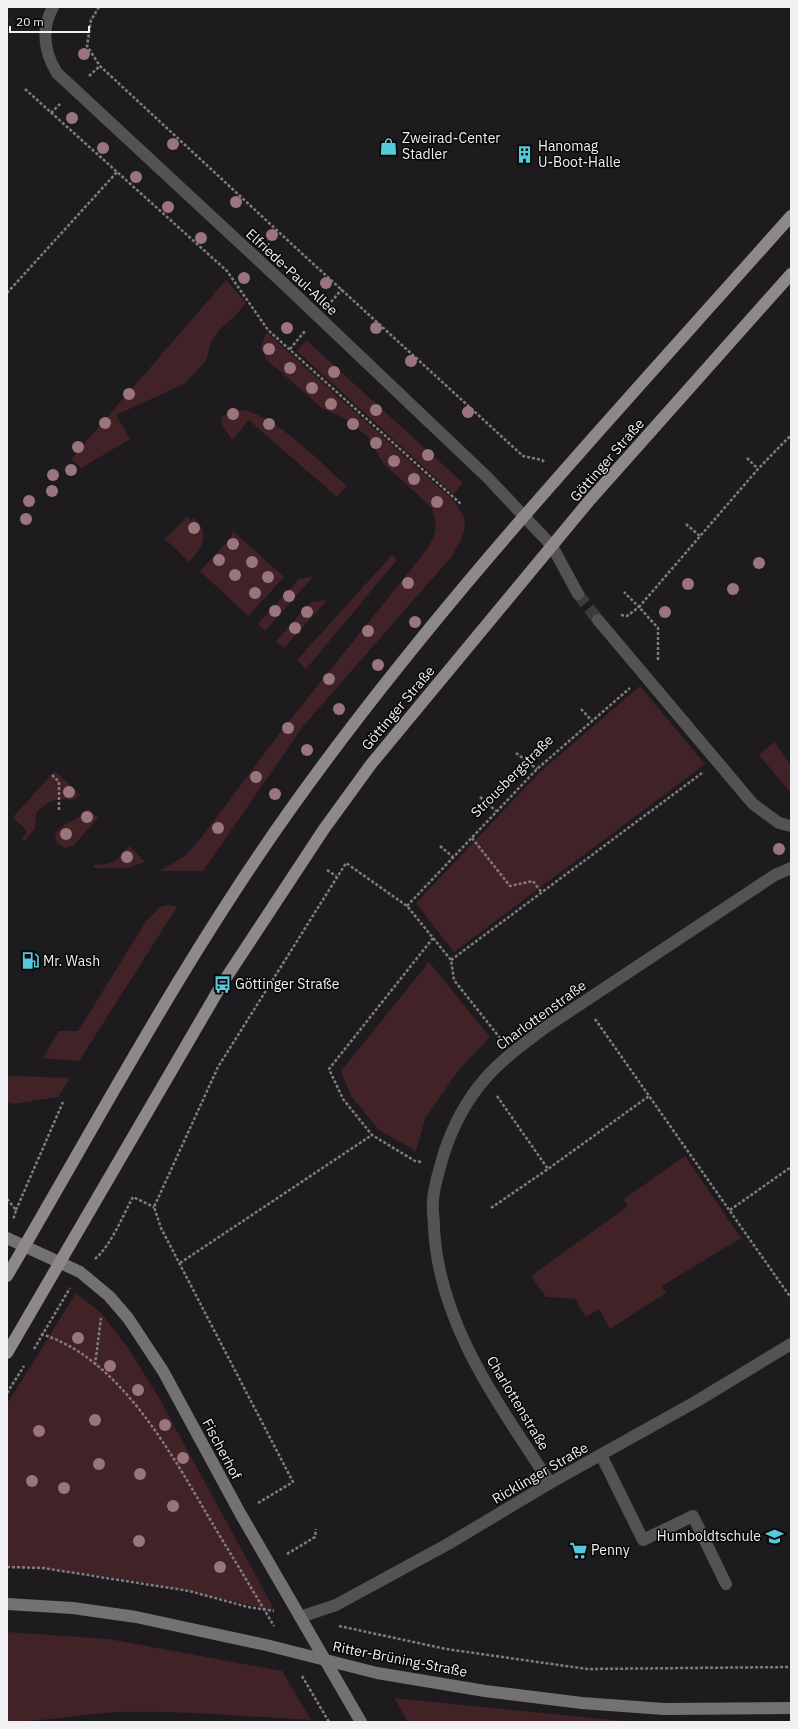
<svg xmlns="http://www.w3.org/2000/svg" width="798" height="1729" font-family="'IBM Plex Sans',sans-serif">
<rect width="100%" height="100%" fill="#1e1b1e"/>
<g fill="#402227">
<polygon points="226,280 246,303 235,316 220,329 211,342 206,361 184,384 116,415 130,439 81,468 71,459"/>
<path d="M266 332 453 500C472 525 466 530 452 556L304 725 203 871H160L186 855 204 834 279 734 424 553C436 537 440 524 430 506L383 463 369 438 348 420 322 408 266 359 261 348Z"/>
<polygon points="306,340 463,483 453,494 297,351"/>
<path d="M243 410C278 417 319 462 347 486L337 497 249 420 232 440 222 424 221 418 231 411Z"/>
<path d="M187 517 191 521 194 518C211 534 203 547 189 562L165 539Z"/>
<polygon points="233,531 284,577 248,616 200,571 231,538"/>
<polygon points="392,555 397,560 306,669 297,660"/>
<polygon points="314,576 265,631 258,624 299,579"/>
<polygon points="327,600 284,648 276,641 311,602"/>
<polygon points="640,686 705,764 454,952 416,903 540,772"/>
<polygon points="775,742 791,766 791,793 759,755"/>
<path d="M55 771 80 795 74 800C56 798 49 799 36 813L35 828 25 841 22 839 27 831 13 817Z"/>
<path d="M89 809 98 818 74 845 65 848 57 843 55 835C64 820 77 822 89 809Z"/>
<path d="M129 846 145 862 127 868H94V865C114 864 116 862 129 846Z"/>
<polygon points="168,905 177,907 79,1061 43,1058 59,1031 78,1031 145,923 160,907"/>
<polygon points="429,962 490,1037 457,1072 425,1119 416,1151 379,1130 351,1096 341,1071"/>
<polygon points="7,1075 15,1076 70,1078 58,1097 13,1104 7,1102"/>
<polygon points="685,1156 741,1238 662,1286 666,1293 610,1329 599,1309 586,1317 575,1299 546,1297 531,1276 628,1206 624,1199"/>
<path d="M76 1293 102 1314 128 1348 159 1398 275 1611C187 1590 97 1570 7 1567V1404Z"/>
<path d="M7 1632 109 1639 282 1671 311 1720C248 1717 185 1710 122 1712 84 1713 45 1722 7 1722Z"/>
<polygon points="394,1698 633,1722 408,1722"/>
</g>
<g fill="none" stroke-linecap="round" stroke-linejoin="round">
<polyline stroke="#3e3b3e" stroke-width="12" stroke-dasharray="12 6" stroke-linecap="butt" points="578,594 598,620"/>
<g stroke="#7f7d7f" stroke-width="2.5" stroke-dasharray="3 2" stroke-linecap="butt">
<polyline points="99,7 91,20 87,46 100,66 296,248 523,456 542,460 545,463"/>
<polyline points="89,76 100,66"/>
<polyline points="25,89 217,262 227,271 268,330 462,505"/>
<polyline points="51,113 61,103"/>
<polyline points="7,293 117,172"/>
<polyline points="331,302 342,289"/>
<polyline points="290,349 305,331"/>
<polyline points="747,458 758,469"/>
<polyline points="686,524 701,537"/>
<polyline points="621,615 627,616 639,607 624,592"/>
<polyline points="658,660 658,628 639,607 758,469 791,435"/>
<polyline points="581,709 592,721"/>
<polyline points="516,753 537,769"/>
<polyline points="52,775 59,782 59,811"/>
<polyline points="480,797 496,811"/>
<polyline points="472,838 510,886 533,881 542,893"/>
<polyline points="440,846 453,857"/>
<polyline points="327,870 336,876"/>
<polyline points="407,906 537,769 630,688"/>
<polyline points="451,960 702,773"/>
<polyline points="595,1019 791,1298"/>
<polyline points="497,1096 548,1169"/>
<polyline points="421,1162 415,1161 372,1135 343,1099 329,1069 433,938"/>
<polyline points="7,1199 16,1210 13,1220"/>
<polyline points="491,1208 548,1169 649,1096"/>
<polyline points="16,1210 63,1102"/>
<polyline points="730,1210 791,1167"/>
<path d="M95 1259C112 1244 122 1217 133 1197L154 1207"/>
<polyline points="180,1263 372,1135"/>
<path d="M41 1334C118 1357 170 1451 208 1516 230 1553 252 1589 274 1626"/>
<polyline points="34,1349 70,1288"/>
<polyline points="95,1365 101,1318"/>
<polyline points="7,1393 24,1366"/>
<polyline points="258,1503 293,1482 161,1228 154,1207 218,1067 346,863 407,906 451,960 454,980 500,1038"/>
<polyline points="287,1554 315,1537 316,1529"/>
<polyline points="7,1567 43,1568 189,1591 248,1607 274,1611"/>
<polyline points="339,1626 446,1649 587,1669 791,1667"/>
<polyline points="302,1676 329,1722"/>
</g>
<polyline stroke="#545253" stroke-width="12" points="601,1455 643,1540 693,1516 726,1584"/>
<g stroke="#545253" stroke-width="12">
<path d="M53 7C41 29 44 52 57 73L282 282 488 478 552 546 578 594"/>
<polyline points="598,620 753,804 779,823 791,826"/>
<path d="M550 1483C499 1404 439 1325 434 1228 434 1219 432 1209 433 1200 434 1185 440 1168 444 1153 453 1126 465 1102 484 1080 502 1059 525 1043 546 1027L775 875 791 868"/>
<polyline points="300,1617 336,1605 448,1544 550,1483 697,1401 791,1344"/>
</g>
<g stroke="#747172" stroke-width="12">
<polyline points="7,1238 80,1272 109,1296 128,1318 163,1371 240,1513 361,1722"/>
<polyline points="7,1604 73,1608 136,1617 266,1645 377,1673 485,1691 582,1703 664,1709 791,1708"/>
</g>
<g stroke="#8d898b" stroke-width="12">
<path d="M7 1276C99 1119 184 959 290 810 440 599 619 410 791 216"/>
<polyline points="7,1353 222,984 324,829 372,763 589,501 791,274"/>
</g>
</g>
<g fill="#9a757b">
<circle cx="84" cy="54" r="6"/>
<circle cx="72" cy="118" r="6"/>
<circle cx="173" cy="144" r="6"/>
<circle cx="103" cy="148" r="6"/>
<circle cx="136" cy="177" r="6"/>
<circle cx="236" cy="202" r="6"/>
<circle cx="168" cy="207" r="6"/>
<circle cx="272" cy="235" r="6"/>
<circle cx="201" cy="238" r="6"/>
<circle cx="244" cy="278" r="6"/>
<circle cx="326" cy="283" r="6"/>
<circle cx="287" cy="328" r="6"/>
<circle cx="376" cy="328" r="6"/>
<circle cx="269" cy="349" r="6"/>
<circle cx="411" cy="361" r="6"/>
<circle cx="290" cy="368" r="6"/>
<circle cx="334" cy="372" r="6"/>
<circle cx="312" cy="388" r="6"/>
<circle cx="129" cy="394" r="6"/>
<circle cx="331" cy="404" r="6"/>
<circle cx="376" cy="410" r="6"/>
<circle cx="468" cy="412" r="6"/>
<circle cx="233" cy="414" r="6"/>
<circle cx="105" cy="423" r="6"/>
<circle cx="269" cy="424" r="6"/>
<circle cx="353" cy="424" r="6"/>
<circle cx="376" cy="443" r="6"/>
<circle cx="78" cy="447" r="6"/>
<circle cx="428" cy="455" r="6"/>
<circle cx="394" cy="461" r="6"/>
<circle cx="71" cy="470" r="6"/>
<circle cx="53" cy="475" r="6"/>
<circle cx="414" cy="479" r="6"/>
<circle cx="52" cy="491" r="6"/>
<circle cx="29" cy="501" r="6"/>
<circle cx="437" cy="502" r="6"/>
<circle cx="26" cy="519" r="6"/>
<circle cx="194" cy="528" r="6"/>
<circle cx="233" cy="544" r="6"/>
<circle cx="219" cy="560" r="6"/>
<circle cx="252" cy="562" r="6"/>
<circle cx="759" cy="563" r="6"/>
<circle cx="235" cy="575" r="6"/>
<circle cx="268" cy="577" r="6"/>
<circle cx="408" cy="583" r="6"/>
<circle cx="688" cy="584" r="6"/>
<circle cx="733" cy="589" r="6"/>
<circle cx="255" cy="593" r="6"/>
<circle cx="289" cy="596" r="6"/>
<circle cx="275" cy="611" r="6"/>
<circle cx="307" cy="612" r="6"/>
<circle cx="665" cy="612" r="6"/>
<circle cx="415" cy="622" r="6"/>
<circle cx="295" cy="628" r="6"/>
<circle cx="368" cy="631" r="6"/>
<circle cx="378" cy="665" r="6"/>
<circle cx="329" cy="679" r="6"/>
<circle cx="339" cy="709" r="6"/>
<circle cx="288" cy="728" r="6"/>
<circle cx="307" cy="750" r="6"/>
<circle cx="256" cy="777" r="6"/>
<circle cx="69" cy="792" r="6"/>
<circle cx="275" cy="794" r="6"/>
<circle cx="87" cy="817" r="6"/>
<circle cx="218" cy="828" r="6"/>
<circle cx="66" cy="834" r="6"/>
<circle cx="779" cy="849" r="6"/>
<circle cx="127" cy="857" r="6"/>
<circle cx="78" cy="1338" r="6"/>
<circle cx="110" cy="1366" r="6"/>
<circle cx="138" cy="1390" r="6"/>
<circle cx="95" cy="1420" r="6"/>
<circle cx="165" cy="1425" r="6"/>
<circle cx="39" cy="1431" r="6"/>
<circle cx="183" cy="1458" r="6"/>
<circle cx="99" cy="1464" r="6"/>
<circle cx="140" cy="1474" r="6"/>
<circle cx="32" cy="1481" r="6"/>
<circle cx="64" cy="1488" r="6"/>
<circle cx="173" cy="1506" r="6"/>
<circle cx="139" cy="1541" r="6"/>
<circle cx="220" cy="1567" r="6"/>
</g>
<defs>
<symbol id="shop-bare" viewBox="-9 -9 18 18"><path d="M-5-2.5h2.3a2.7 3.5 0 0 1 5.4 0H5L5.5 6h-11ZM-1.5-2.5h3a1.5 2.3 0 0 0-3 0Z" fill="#53cbda" stroke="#070707" stroke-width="2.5" paint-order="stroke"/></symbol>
<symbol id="building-bare" viewBox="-9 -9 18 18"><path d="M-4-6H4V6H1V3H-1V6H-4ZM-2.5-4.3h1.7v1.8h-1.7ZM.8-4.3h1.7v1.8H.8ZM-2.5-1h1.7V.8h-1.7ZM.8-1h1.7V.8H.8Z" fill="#53cbda" stroke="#070707" stroke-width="2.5" paint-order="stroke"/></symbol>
<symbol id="fuel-bare" viewBox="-9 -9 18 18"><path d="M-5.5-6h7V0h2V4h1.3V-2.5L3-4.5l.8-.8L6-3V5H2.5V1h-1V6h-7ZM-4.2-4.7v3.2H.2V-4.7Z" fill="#53cbda" stroke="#070707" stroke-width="2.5" paint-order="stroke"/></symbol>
<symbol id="bus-bare" viewBox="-9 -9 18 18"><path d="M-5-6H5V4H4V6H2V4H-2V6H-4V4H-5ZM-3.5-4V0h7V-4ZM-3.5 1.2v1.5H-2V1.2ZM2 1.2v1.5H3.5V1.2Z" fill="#53cbda" stroke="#070707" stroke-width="2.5" paint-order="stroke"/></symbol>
<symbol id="school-bare" viewBox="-9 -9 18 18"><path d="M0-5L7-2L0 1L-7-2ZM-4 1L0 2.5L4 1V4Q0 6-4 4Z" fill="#53cbda" stroke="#070707" stroke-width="2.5" paint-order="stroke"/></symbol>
<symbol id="supermarket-bare" viewBox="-9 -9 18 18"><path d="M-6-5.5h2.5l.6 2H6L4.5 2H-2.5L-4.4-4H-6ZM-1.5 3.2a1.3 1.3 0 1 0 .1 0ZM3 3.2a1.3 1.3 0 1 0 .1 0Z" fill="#53cbda" stroke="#070707" stroke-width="2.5" paint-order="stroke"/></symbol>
</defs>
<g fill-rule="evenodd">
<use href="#shop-bare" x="376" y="134" width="25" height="25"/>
<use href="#building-bare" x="512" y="142" width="25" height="25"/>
<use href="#fuel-bare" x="18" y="948" width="25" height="25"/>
<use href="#bus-bare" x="210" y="972" width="25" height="25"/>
<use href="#school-bare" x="762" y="1524" width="25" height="25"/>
<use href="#supermarket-bare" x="566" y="1538" width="25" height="25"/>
</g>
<g text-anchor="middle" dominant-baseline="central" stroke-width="3" stroke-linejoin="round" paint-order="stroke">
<g font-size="14" fill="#f1f0f2" stroke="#070707" text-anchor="start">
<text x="402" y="138">Zweirad-Center<tspan x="402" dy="16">Stadler</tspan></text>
<text x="538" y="146">Hanomag<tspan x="538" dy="16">U-Boot-Halle</tspan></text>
<text x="43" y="961">Mr. Wash</text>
<text x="235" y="984">Göttinger Straße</text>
<text x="761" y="1536" text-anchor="end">Humboldtschule</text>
<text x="591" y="1550">Penny</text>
</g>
<g font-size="14" fill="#f1f0f2" stroke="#070707">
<text transform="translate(292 272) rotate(43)">Elfriede-Paul-Allee</text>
<text transform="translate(607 460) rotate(-49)">Göttinger Straße</text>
<text transform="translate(398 708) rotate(-50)">Göttinger Straße</text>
<text transform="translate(512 776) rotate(-45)">Strousbergstraße</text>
<text transform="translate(541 1015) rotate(-36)">Charlottenstraße</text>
<text transform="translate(518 1403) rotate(59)">Charlottenstraße</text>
<text transform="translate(222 1449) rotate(62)">Fischerhof</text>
<text transform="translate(540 1473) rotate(-30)">Ricklinger Straße</text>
<text transform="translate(400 1659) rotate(11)">Ritter-Brüning-Straße</text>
</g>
</g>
<rect width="798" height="1729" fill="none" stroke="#f1f0f2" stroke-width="16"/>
<path d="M10 26v6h79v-6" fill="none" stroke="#f1f0f2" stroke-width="2"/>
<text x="16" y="26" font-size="12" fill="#f1f0f2" stroke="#070707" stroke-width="3" paint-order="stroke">20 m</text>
</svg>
